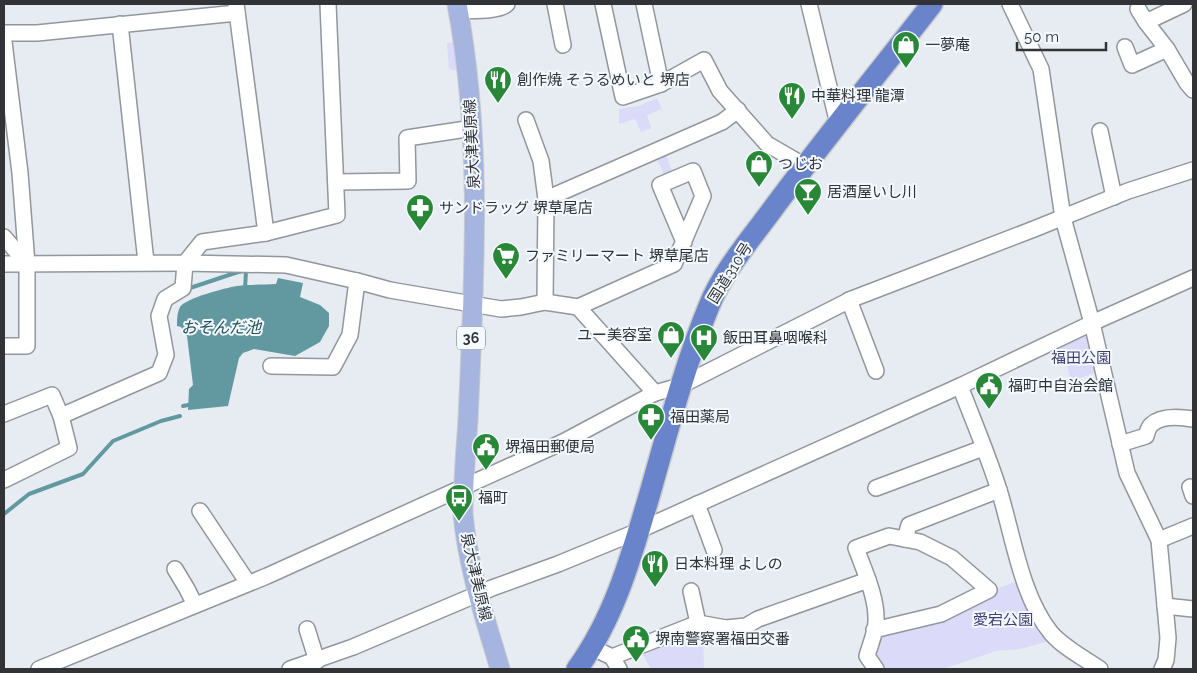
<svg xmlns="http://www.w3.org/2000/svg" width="1197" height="673" font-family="Raleway,'Noto Sans JP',sans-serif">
<rect width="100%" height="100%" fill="#e6ecf2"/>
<g fill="#dbdaf8">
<polygon points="456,42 460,71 449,69 447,43"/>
<polygon points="657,98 662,109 647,115 651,128 641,132 635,119 619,124 619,109 639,106"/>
<polygon points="666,155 673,174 665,177 657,159"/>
<polygon points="1086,330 1100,371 1071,381 1060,341"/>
<polygon points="1021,580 1053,640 1020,649 996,651 943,669 884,669 873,655 878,632"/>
<polygon points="703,632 704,669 651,669 643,655 691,634"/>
</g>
<path fill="#6299a0" d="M278 278 303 283 300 297 320 305 329 313V326L320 342 295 356 254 349 243 353 239 358 228 406 188 410 189 389 193 385 187 336 181 327 177 326C177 320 177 313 180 307 186 298 225 288 237 286 249 284 263 285 276 284Z"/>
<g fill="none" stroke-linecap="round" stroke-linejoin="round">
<g stroke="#6299a0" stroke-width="4">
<polyline points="190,288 238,272 244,271"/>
<polyline points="245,289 246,271"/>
<polyline points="183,406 193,404"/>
<polyline points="4,514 29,494 83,474 113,441 161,421 180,416"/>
</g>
<defs>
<g id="minor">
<polyline points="236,4 266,233"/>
<polyline points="555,4 563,45"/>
<polyline points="603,4 623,97 661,84 704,60 720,91 767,144 805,166"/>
<polyline points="644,4 661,84"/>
<polyline points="809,4 838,124"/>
<polyline points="1010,4 1041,69 1063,218 1092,323 1127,473 1159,540 1168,638 1166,660 1162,669"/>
<polyline points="1184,4 1146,22 1167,49 1187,83 1193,90"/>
<polyline points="1138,9 1146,22"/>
<path d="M458 11C471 10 498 12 507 4"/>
<polyline points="120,24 146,262"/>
<polyline points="4,33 37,33 237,13"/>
<polyline points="4,42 20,173 27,264 27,346 4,346"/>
<polyline points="1125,47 1132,65 1167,49"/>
<polyline points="526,120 541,161 546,199 545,302"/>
<polyline points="1100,131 1114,197"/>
<polyline points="336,182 408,181 407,138 473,128"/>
<polyline points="546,199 722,122 738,110"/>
<polyline points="4,237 27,264"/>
<polyline points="4,264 185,263 202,242 266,233 337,215 328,4"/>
<polyline points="849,300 876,371"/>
<polyline points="578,307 674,264 703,196 693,171 660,185 684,242"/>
<polyline points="271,366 333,367 350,335 357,281"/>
<path d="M960 386C973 420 988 455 999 490 1013 535 1021 596 1051 633 1064 648 1084 658 1100 669"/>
<polyline points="4,414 52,395 61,416 69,448 4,480"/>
<polyline points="61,416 159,373 166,355 159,316 165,299 183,288 185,263 286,265 357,281 390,290 501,309 521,307 545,302 578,307 655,393"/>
<path d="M1120 444 1146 436C1147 433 1148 428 1151 425 1161 415 1181 417 1193 419"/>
<polyline points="1190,487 1193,496"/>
<polyline points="876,488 983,448"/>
<polyline points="697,504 714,550"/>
<polyline points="200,511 248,583"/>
<polyline points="905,539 909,525 999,490"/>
<polyline points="1159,540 1193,526"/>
<polyline points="175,569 187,589 195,605"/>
<polyline points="691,591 698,623"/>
<polyline points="1165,606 1193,609"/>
<polyline points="307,629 317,661"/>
<path d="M874 630 941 614 989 590 952 558 920 542 889 536 856 548C864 570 877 597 876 621 876 632 870 645 867 656L876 669"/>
<polyline points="593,648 612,657 619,669"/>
<polyline points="612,657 698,623 726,628 746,626 758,619 868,580"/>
<polyline points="39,669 267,576 563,442 655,393 680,386 852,299 1034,229 1128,191 1193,170"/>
<polyline points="290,669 353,647 492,588 558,564 631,534 960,386 1092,323 1193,278"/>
</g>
<path id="major" d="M457 4C483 141 474 281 468 420 466 451 463 483 463 514 468 568 485 618 500 669"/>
<path id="highway" d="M577 669C615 617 632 554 650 493 668 430 684 367 709 306 723 271 750 240 772 210 824 140 879 72 932 4"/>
</defs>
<use href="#minor" stroke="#91979c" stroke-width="18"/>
<use href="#major" stroke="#c9cacb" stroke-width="21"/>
<use href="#highway" stroke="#c9cacb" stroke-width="24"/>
<use href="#minor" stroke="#fff" stroke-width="15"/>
<use href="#major" stroke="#a5b5df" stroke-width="19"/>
<use href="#highway" stroke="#6984ca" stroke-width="21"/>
</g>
<defs>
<symbol id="shop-pin" viewBox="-11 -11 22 30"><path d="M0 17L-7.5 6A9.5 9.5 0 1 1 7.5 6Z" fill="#298738" stroke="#f3f9ff"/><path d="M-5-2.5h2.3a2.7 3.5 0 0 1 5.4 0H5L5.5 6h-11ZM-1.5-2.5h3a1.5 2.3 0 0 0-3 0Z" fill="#fff"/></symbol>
<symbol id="restaurant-pin" viewBox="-11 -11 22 30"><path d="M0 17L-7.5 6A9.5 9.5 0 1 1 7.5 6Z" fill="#298738" stroke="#f3f9ff"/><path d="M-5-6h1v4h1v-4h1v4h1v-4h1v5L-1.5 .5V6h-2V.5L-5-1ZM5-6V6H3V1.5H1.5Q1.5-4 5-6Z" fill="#fff"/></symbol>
<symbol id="bar-pin" viewBox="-11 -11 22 30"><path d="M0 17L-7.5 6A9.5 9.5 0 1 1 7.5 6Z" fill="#298738" stroke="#f3f9ff"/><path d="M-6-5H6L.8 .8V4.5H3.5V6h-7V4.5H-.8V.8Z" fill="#fff"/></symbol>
<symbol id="pharmacy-pin" viewBox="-11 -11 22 30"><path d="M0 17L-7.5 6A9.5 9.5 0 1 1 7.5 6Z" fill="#298738" stroke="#f3f9ff"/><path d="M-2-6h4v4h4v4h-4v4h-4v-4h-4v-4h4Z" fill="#fff"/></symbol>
<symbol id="supermarket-pin" viewBox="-11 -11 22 30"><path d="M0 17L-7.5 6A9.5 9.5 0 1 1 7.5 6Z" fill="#298738" stroke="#f3f9ff"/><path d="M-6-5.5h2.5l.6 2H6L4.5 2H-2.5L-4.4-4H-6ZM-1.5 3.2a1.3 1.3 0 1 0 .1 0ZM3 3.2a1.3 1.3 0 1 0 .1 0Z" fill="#fff"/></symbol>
<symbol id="hospital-pin" viewBox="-11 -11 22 30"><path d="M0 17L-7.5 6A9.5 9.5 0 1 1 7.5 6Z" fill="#298738" stroke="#f3f9ff"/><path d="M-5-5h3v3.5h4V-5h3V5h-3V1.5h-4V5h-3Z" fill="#fff"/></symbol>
<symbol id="civic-pin" viewBox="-11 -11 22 30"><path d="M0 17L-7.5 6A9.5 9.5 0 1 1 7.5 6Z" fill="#298738" stroke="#f3f9ff"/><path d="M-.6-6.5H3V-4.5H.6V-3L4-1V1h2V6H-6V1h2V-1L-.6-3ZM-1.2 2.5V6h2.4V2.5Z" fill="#fff"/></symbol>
<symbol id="bus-pin" viewBox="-11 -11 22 30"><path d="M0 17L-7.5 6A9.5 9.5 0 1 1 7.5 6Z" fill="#298738" stroke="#f3f9ff"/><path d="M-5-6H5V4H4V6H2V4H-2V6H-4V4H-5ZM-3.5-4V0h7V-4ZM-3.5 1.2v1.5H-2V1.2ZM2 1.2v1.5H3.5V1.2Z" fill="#fff"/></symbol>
</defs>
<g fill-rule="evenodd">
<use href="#shop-pin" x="890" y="29" width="32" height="43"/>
<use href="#restaurant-pin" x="482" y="64" width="32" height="43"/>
<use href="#restaurant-pin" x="776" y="80" width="32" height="43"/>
<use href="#shop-pin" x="743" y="148" width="32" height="43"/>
<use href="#bar-pin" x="792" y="176" width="32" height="43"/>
<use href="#pharmacy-pin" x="404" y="192" width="32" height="43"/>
<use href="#supermarket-pin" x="490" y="240" width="32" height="43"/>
<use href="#shop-pin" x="655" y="319" width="32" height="43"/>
<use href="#hospital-pin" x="688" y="322" width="32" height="43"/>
<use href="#civic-pin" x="973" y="370" width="32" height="43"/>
<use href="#pharmacy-pin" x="635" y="401" width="32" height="43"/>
<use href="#civic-pin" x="470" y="431" width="32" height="43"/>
<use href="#bus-pin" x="443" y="482" width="32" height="43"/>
<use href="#restaurant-pin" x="639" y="548" width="32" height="43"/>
<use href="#civic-pin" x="620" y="623" width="32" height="43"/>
</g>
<g text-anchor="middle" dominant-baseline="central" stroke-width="4" stroke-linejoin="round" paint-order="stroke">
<rect fill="#f3f9ff" stroke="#6b6e72" stroke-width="1" x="457" y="326.5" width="28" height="23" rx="4"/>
<g font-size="14" font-weight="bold" fill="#313336">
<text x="471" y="338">36</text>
</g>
<g font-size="15" fill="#313336" stroke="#f3f9ff" text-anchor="start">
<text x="925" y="45">一夢庵</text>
<text x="517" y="80">創作焼 そうるめいと 堺店</text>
<text x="811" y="96">中華料理 龍潭</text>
<text x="778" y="164">つじお</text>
<text x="827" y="192">居酒屋いし川</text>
<text x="439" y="208">サンドラッグ 堺草尾店</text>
<text x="525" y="256">ファミリーマート 堺草尾店</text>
<text x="652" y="335" text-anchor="end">ユー美容室</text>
<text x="723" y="338">飯田耳鼻咽喉科</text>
<text x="1008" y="386">福町中自治会館</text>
<text x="670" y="417">福田薬局</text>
<text x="505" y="447">堺福田郵便局</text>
<text x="478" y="498">福町</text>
<text x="674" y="564">日本料理 よしの</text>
<text x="655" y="639">堺南警察署福田交番</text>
</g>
<g font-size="15" fill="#313336" stroke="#f3f9ff">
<text transform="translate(472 144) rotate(-93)">泉大津美原線</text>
<text transform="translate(730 273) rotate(-58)">国道310号</text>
<text transform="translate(476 577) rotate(77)">泉大津美原線</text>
</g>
<g font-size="15" fill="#443e73" stroke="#f3f9ff">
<text x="1081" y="358">福田公園</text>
<text x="1003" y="620">愛宕公園</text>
</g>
<g font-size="16" font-style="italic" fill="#205157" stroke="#f3f9ff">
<text x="221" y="327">おそんだ池</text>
</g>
</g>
<rect width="1197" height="673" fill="none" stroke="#313336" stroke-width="10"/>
<path d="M1017 42v8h89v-8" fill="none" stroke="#313336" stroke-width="2.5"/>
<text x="1024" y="42" font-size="15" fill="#313336" stroke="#f3f9ff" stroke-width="4" paint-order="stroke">50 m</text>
</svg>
